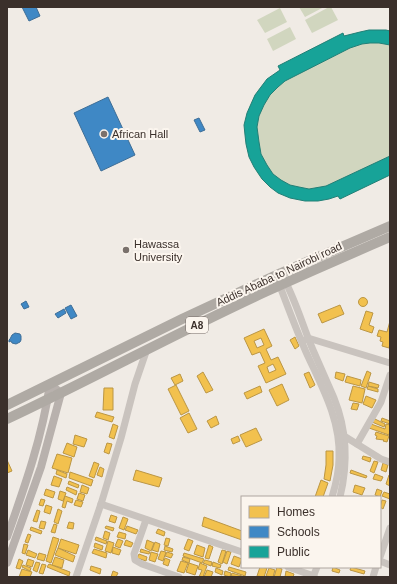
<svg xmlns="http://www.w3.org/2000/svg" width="397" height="584" font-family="Helvetica,sans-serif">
<rect width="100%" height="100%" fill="#f0ebe5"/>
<g fill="#d1d6bf">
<polygon points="299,7 324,7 305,17"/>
<polygon points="329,7 331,7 338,20 312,33 305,20"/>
<polygon points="280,8 287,22 265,33 257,20"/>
<polygon points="290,27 296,39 273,51 267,39"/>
<path d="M369 30H386L390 31V175L340 199 337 196C299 210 259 193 248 152 246 143 244 134 245 125 246 110 256 89 268 79 271 76 276 73 280 70L278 66 343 33 344 36 360 32Z"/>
</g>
<g fill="#f2c14e" stroke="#bb9644" fill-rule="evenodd">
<circle cx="363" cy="302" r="4.5"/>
<polygon points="340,305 344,314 322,323 318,314"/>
<polygon points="366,311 373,313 369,325 374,327 372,333 360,329"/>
<polygon points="390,321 390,343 389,348 382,346 383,342 380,341 381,337 377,336 379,330 387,332"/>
<path d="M264 329 272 346 266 349 271 360 278 357 286 374 266 383 258 366 265 363 260 352 252 355 244 338ZM261 338 264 345 257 348 254 341ZM273 364 276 370 269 373 267 367Z"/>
<polygon points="295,337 299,346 295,349 290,340"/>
<polygon points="367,371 371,373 366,388 361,386"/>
<polygon points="203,372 213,390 206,393 197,376"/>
<polygon points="309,372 315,385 310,388 304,374"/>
<polygon points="336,372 345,374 343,381 335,378"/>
<polygon points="180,374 183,381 175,385 171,378"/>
<polygon points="347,376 361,380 360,386 345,382"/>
<polygon points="369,382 379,385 378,388 368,386"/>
<polygon points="282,384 289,400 277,406 269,390"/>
<polygon points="176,385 189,411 181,415 168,389"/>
<polygon points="260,386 262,392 247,399 244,393"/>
<polygon points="353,386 365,389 362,403 349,400"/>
<polygon points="368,386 378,389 378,392 367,389"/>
<polygon points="104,388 113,388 113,410 103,410"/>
<polygon points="366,396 376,400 372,408 363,404"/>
<polygon points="353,403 359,404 357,410 351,409"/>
<polygon points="97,412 114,417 112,422 95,417"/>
<polygon points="189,413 197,429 188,433 180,418"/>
<polygon points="216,416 219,424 211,428 207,421"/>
<polygon points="373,418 385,424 384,427 372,422"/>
<polygon points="382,418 390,421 390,424 381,421"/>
<polygon points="113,424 118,426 114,439 109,437"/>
<polygon points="371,424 385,429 386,424 390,425 390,430 389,435 369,428"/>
<polygon points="256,428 262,440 246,447 240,435"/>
<polygon points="376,432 389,436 387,442 383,441 384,440 376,439 377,436 375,435"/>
<polygon points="75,435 87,439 84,447 73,444"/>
<polygon points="238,436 240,441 233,444 231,439"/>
<polygon points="67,443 77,447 74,457 63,453"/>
<polygon points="107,443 112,444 109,454 104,452"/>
<polygon points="326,451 333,451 333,465 330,481 324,479 326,465"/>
<polygon points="57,454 72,458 68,473 52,468"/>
<polygon points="363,456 371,458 370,462 362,459"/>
<polygon points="7,460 12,471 7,473"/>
<polygon points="374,461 378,462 374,473 370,471"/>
<polygon points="94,462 99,464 94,478 89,476"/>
<polygon points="383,463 388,465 386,472 381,470"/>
<polygon points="100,467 104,469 102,477 97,475"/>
<polygon points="57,470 67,474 66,478 56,474"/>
<polygon points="136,470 162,478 159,487 133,480"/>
<polygon points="351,470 367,476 366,478 350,473"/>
<polygon points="70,472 93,480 91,486 69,478"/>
<polygon points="375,474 383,477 381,481 373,479"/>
<polygon points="389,475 390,475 390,486 386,484"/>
<polygon points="54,476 62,479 59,487 51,485"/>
<polygon points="321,480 328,483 323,497 315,497"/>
<polygon points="69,481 79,485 78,488 68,484"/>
<polygon points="82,485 89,488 87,494 80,492"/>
<polygon points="355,485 365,488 362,495 353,492"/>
<polygon points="67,487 77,491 76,495 66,490"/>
<polygon points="46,489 55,492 53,498 44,495"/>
<polygon points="377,489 382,491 380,497 375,495"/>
<polygon points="60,491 66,493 63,501 58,499"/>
<polygon points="384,492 390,494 390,499 382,496"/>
<polygon points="79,493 85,495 83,501 77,499"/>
<polygon points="65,496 73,499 72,503 67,501 65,508 62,507"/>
<polygon points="41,499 45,500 43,506 39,505"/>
<polygon points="76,500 83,502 81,507 74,505"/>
<polygon points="382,500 386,501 383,509 380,507"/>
<polygon points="46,505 52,507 50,514 44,512"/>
<polygon points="58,509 62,511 58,524 54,522"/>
<polygon points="37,510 40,511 37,522 33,521"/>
<polygon points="111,515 117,517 115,523 109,521"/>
<polygon points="123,517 128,519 124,530 119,528"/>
<polygon points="204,517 242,531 242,540 202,526"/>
<polygon points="41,521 46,522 44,529 39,528"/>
<polygon points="69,522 74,523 73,529 67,528"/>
<polygon points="54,524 57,525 55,533 51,532"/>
<polygon points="106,526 114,528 113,531 105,528"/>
<polygon points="127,526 138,530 136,534 125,530"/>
<polygon points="31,527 42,531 41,534 30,530"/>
<polygon points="158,529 165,532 164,536 156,533"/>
<polygon points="105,531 110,533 108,540 103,538"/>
<polygon points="119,532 126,534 125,539 117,537"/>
<polygon points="28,534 31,535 28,543 25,542"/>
<polygon points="53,537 59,539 51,563 46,561"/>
<polygon points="96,537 107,541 106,544 95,540"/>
<polygon points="166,538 170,539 168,546 164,545"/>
<polygon points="61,539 79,545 76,554 58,548"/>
<polygon points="118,539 123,541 120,548 115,546"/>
<polygon points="188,539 193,541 189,551 184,549"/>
<polygon points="126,540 133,543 131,547 124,545"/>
<polygon points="147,540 154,543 151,551 145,548"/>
<polygon points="108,541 114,543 111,553 105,551"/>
<polygon points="155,542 160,544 158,552 152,550"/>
<polygon points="95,543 103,546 102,550 94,547"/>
<polygon points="24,544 28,545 25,554 22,553"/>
<polygon points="197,545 205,548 203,557 194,554"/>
<polygon points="209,545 213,547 209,559 205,558"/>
<polygon points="165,546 173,549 172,552 164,550"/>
<polygon points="113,547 121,550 119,555 112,553"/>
<polygon points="58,548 75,556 73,562 55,555"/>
<polygon points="94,549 107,553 106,558 92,553"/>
<polygon points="141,549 150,552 149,554 140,552"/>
<polygon points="28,550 37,554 35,558 26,555"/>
<polygon points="222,550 226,551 222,564 218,562"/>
<polygon points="161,551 166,552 163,561 158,559"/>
<polygon points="227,551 231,552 227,564 223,562"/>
<polygon points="151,552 158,554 155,562 149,560"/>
<polygon points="167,552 173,554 171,558 165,556"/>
<polygon points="39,553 46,555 44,561 37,559"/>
<polygon points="184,553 204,559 202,563 183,556"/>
<polygon points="139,554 147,557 146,561 137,558"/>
<polygon points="234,556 242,559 239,567 231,564"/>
<polygon points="55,557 64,560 62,568 52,565"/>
<polygon points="183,557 190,559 189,563 182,560"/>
<polygon points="165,558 170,560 168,566 163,564"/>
<polygon points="19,559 23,561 20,569 16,568"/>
<polygon points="28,559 34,561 32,567 26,565"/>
<polygon points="205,560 212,562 211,566 203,563"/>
<polygon points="181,561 188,563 184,573 177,571"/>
<polygon points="36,562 40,563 37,572 33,570"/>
<polygon points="213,562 221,565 220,568 212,566"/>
<polygon points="189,563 198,566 195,575 186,572"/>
<polygon points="200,563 207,566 203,577 199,577 202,570 198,569"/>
<polygon points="42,564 46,565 43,574 39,573"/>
<polygon points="49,564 70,572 69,576 47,567"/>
<polygon points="23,565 31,568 30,571 22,567"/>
<polygon points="91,566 101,569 100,574 90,570"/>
<polygon points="229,567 246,572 245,576 228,570"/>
<polygon points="260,567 267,568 264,577 257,576"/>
<polygon points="277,567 282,569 280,577 274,577"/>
<polygon points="333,567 340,570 339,573 332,571"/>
<polygon points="351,567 365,571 364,574 350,570"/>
<polygon points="216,568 223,571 222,575 215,572"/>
<polygon points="269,568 275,570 273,577 266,576"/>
<polygon points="22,569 32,572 30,577 19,577"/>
<polygon points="207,570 213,572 211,577 204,577"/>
<polygon points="113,571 118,573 116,577 111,577"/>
<polygon points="225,571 231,573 230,577 224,575"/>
<polygon points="286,571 294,574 293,577 285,577"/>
<polygon points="232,573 242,576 242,577 231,576"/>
</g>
<g fill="#3f88c5" stroke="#3e6e97">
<polygon points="22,7 36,7 40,16 29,21"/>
<polygon points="108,97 135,155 101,171 74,113"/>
<polygon points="199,118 205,130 200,132 194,120"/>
<polygon points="26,301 29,307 24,309 21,304"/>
<polygon points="71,305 77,316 71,319 65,308"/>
<polygon points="64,309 66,313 58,318 55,314"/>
<polygon points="15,333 20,334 21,336 21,340 20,342 16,344 12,343 11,341 9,342 9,340 10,339 12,335"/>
</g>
<polygon fill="#17a398" stroke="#228077" points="369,30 386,30 390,31 390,45 379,43 370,43 362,44 350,48 285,81 278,87 270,95 264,105 259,116 257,127 259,142 261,154 267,165 273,174 281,180 290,185 299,187 309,189 326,186 390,156 390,175 340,199 338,196 329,199 318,201 305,201 290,198 278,193 270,187 262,179 254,167 249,157 246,144 245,135 244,125 247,113 255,95 267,79 280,70 278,66 343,33 344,36 360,32"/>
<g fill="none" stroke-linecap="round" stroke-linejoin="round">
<g stroke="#c9c3be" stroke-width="7">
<path d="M284 279C296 301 303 327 313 350 320 366 327 382 334 398 347 430 348 464 340 497"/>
<path d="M278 281C287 305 296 329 306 352 321 385 341 420 339 458 339 471 336 484 332 497"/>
<polyline points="305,340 308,338 390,363"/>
<polyline points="342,436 344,436 381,459 390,462"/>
<polyline points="357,444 381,402 390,375"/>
<polyline points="101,504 242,552"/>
<polyline points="146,520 134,554 135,560 142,564 179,577"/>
<polyline points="380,557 390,528"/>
<polyline points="380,561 390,565"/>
<polyline points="288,567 314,576"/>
<polyline points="76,577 101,504 121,438 135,384 147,349"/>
<polyline points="313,577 317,567"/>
<polyline points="373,577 376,567"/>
</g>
<g stroke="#b8b1ad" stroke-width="8">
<path d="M7 537C25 486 42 438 50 384"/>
<polyline points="7,563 41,467 61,393 50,384"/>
</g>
<g stroke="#afaaa4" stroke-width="10">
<polyline points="7,405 182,319 281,273 390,226"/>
<path d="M7 419C94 378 178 332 265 292 307 273 348 255 390 237"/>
</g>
</g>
<g fill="#7a716c" stroke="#fbf5ee" stroke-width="1.5">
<circle cx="104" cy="134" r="4"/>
<circle cx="126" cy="250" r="4"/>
</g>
<g text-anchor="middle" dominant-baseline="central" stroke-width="4" stroke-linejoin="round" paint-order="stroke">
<rect fill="#fbf5ee" stroke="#756b66" stroke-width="1" x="186" y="317" width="22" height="16" rx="3"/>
<g font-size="10" font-weight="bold" fill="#3b302b">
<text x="197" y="325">A8</text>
</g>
<g font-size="11" fill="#3b302b" stroke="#fbf5ee" text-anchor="start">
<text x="112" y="134">African Hall</text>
<text x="134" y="244">Hawassa<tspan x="134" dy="13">University</tspan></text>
</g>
<g font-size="11" fill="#3b302b" stroke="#fbf5ee">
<text transform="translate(279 274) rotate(-25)">Addis Ababa to Nairobi road</text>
</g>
</g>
<rect width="397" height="584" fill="none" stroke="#3b302b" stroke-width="16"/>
<rect x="241" y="496" width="140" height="72" fill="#fbf5ee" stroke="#aea6a0"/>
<rect x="249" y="506" width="20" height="12" fill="#f2c14e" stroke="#aea6a0"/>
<text x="277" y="516" font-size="12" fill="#3b302b">Homes</text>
<rect x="249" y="526" width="20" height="12" fill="#3f88c5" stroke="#aea6a0"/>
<text x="277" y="536" font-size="12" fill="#3b302b">Schools</text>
<rect x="249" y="546" width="20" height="12" fill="#17a398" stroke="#aea6a0"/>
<text x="277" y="556" font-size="12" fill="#3b302b">Public</text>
</svg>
